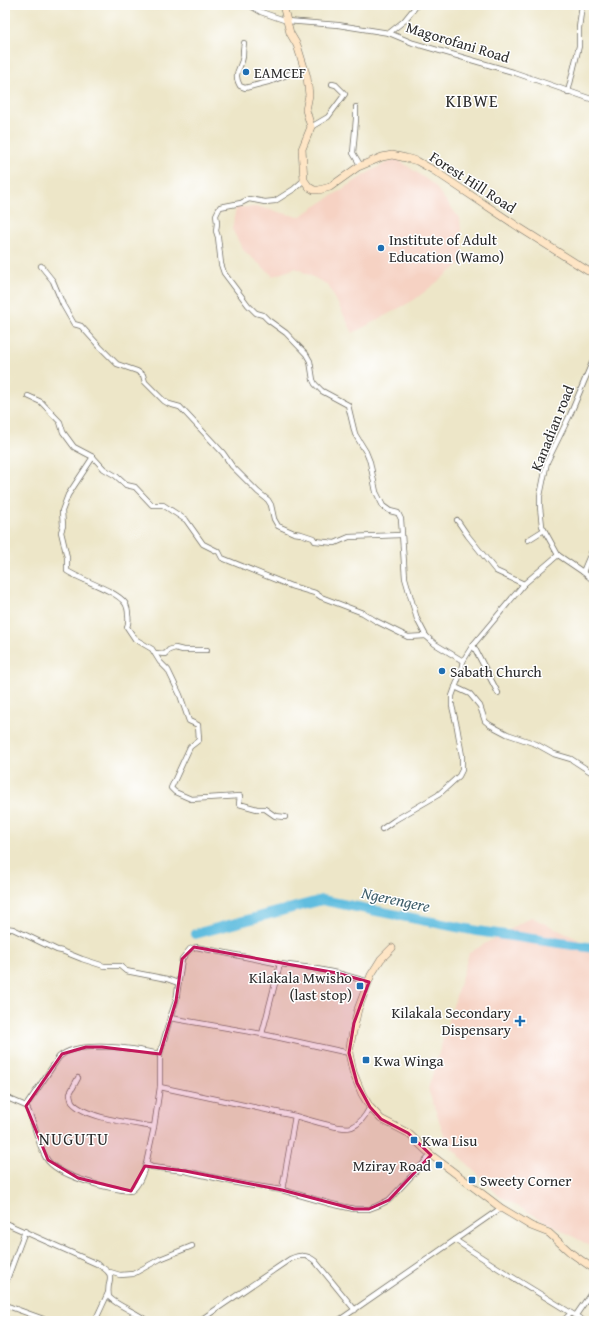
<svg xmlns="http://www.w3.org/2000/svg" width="599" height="1326" font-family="'Gentium Book Plus',serif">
<rect width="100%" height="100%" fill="#fff"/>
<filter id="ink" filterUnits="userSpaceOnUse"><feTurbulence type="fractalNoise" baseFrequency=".025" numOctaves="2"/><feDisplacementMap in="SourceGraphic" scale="8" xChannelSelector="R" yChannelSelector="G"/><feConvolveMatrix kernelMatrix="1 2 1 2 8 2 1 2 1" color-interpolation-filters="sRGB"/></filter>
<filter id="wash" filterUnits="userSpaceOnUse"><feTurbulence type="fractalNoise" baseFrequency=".012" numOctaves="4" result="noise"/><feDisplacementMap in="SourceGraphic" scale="16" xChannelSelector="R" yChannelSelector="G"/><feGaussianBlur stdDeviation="0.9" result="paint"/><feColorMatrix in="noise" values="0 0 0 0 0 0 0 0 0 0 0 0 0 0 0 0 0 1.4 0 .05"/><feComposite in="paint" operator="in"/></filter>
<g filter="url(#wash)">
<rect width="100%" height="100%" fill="#ede6c8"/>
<g fill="#f6d2c3">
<polygon points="396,158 433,184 460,219 464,261 414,300 353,333 328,285 296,268 273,276 243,250 232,229 236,207 259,207 299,217 371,171"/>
<polygon points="531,917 594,947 594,1248 499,1196 447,1143 428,1089 469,953"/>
</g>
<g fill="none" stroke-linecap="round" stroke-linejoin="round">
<polyline stroke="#61bddf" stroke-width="10" points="195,934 322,900 477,931 594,948"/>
</g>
</g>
<g filter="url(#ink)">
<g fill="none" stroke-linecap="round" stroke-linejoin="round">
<defs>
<g id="street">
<polyline points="249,5 261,12 287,21 338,25 389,33 413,43 513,72 594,100"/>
<polyline points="389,33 404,21 417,5"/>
<path d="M244 43C243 48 243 52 243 56 242 68 232 72 240 86L245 88 272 81 304 68"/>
<polyline points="568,92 579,46 579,28 582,5"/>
<polyline points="356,107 356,119 353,153 359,163 358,167"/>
<polyline points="311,127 328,117 345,94 336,85 332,84"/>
<polyline points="304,180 294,189 275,201 265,202 249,199 241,203 220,207 216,215 217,223 216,231 218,237 221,264 224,273 248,305 256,313 263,315 268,320 286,333 306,354 310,361 313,380 315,384 322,391 348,405 355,434 366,452 370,462 376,492 383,506 390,511 398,513 401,519 405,578 417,619 426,636 435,644 463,661"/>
<polyline points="41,266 53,281 63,305 74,324 81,326 100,347 117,364 137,371 143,375 145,382 164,401 169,404 180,407 223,453 232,466 258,492 268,500 271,505 274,519 278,526 294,533 301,534 313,538 315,541 335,543 349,537 401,535"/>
<polyline points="594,358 570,415 547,462 540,496 540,507 542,526 558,555 583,572 594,581"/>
<polyline points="28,396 41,402 60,422 63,432 74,447 93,457 104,469 116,476 126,485 135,487 152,505 163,505 186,520 203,544 219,552 222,558 291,586 315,593 321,597 363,613 376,621 408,637 426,636"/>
<path d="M93 457 68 495 62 511 63 526 61 532 67 557V571C81 580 117 591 125 603 127 606 128 611 128 615 129 620 129 622 127 627L135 639 152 649 160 662 168 670 180 695 189 721 198 725 199 740 190 747 171 788 175 792 191 799 240 796 239 804 257 809H265L275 816 285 817"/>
<polyline points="457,520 468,536 496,571 524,584"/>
<polyline points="528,540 544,530"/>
<polyline points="583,572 594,546"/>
<polyline points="473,645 498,693"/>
<polyline points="155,653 165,654 169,650 175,648 183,650 207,650"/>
<polyline points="455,687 470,694 480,706 485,721 490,725 507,734 536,744 554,754 571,759 594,774"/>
<polyline points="382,829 395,820 438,795 459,776 462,770 462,756 457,727 452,706 452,696 460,674 463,661 473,645 524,584 558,555"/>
<polyline points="5,928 13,929 57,950 62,951 82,959 104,966 120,966 126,971 167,979 178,983"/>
<polyline points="369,982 337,973 312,968 280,964 196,947 190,949 182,959 176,1001 170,1018 160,1054 160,1087 154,1127 146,1164 152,1167 185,1171 242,1184 282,1190 331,1204 354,1209 369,1209 377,1206 389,1200 431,1155"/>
<polyline points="170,1018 262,1034 349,1053"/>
<polyline points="262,1034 280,964"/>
<path d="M78 1078 70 1093C70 1096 71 1099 72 1102 86 1119 133 1123 154 1127"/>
<path d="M160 1087C205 1097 250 1106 295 1116 307 1119 341 1131 352 1127 360 1124 366 1115 370 1107"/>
<path d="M5 1097 26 1106C35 1122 37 1142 46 1158 57 1177 110 1189 131 1191 139 1186 143 1173 146 1164"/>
<path d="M26 1106 59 1057C78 1039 137 1049 160 1054"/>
<polyline points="282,1190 295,1116"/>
<path d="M5 1223 97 1264C120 1277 105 1278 109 1297 119 1307 135 1311 147 1321"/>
<polyline points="455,1240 501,1270 584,1321"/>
<polyline points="110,1272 120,1275 133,1274 160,1259 192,1246"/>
<polyline points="5,1285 25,1231"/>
<polyline points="5,1305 49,1321"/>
<polyline points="576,1315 594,1289"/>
<polyline points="95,1321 108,1293"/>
<path d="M199 1321 290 1259C300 1255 307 1254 315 1261L355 1310"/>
<polyline points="338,1321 501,1208"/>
<polyline points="563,1321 570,1314"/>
</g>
<g id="secondary">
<polyline points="283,5 290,33 297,45 307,77 309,95 306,110 311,127 302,149 304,180 309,187 314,190 319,190 330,187 358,167 382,157 392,155 406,158 417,161 433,170 520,228 588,271 594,273"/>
<polyline points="392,948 381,959 371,975 358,1009 351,1041 349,1053 353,1072 362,1094 370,1107 381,1119 408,1133 431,1155 501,1208 531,1226 549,1233 571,1253 594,1269"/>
</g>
</defs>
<use href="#street" stroke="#6f6c62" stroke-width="6"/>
<use href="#secondary" stroke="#6f6c62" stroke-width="8"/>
<use href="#street" stroke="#fff" stroke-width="4.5"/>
<use href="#secondary" stroke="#fee5c5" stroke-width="7"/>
</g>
</g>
<path fill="#c2185b" fill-opacity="0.2" stroke="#c2185b" stroke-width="3" stroke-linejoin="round" d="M194 947 337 973 369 982 354 1023 349 1053 357 1083 370 1107 381 1119 408 1133 431 1155 389 1200 369 1209H354L282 1190 185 1171 145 1166 131 1191 78 1178 48 1160 26 1106 62 1054 86 1047H102L160 1054 176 1001 182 959Z"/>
<g fill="#1f6fb2" stroke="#fff" stroke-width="1.5">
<circle cx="246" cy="72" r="4"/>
<circle cx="381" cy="248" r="4"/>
<circle cx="442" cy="671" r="4"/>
<rect x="356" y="982" width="8" height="8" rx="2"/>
<path d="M518 1015h4v4h4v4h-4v4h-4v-4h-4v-4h4z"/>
<rect x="362" y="1056" width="8" height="8" rx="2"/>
<rect x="410" y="1136" width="8" height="8" rx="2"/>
<rect x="435" y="1161" width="8" height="8" rx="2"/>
<rect x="468" y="1176" width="8" height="8" rx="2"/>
</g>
<g text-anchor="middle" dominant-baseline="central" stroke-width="3" stroke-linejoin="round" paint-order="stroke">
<g font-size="15" fill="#2b2b2b" stroke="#fff">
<text transform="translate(458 42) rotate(17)">Magorofani Road</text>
<text transform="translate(473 182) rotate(33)">Forest Hill Road</text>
<text transform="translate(552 428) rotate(-68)">Kanadian road</text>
</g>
<g font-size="15" fill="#2b2b2b" stroke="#fff" text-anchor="start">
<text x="254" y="72">EAMCEF</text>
<text x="389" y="239">Institute of Adult<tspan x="389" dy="17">Education (Wamo)</tspan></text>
<text x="450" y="671">Sabath Church</text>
<text x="352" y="977" text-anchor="end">Kilakala Mwisho<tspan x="352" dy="17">(last stop)</tspan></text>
<text x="511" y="1012" text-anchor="end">Kilakala Secondary<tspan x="511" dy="17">Dispensary</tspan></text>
<text x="374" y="1060">Kwa Winga</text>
<text x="422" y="1140">Kwa Lisu</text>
<text x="431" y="1165" text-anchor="end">Mziray Road</text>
<text x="480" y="1180">Sweety Corner</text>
</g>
<g font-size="16" font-style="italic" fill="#3e5e6a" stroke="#fff">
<text transform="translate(396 899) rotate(12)">Ngerengere</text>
</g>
<g font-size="17" letter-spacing="1" fill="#2b2b2b" stroke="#fff">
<text x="472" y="100">KIBWE</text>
<text x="74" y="1138">NUGUTU</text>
</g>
</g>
<rect width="599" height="1326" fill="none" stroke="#fff" stroke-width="20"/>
</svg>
